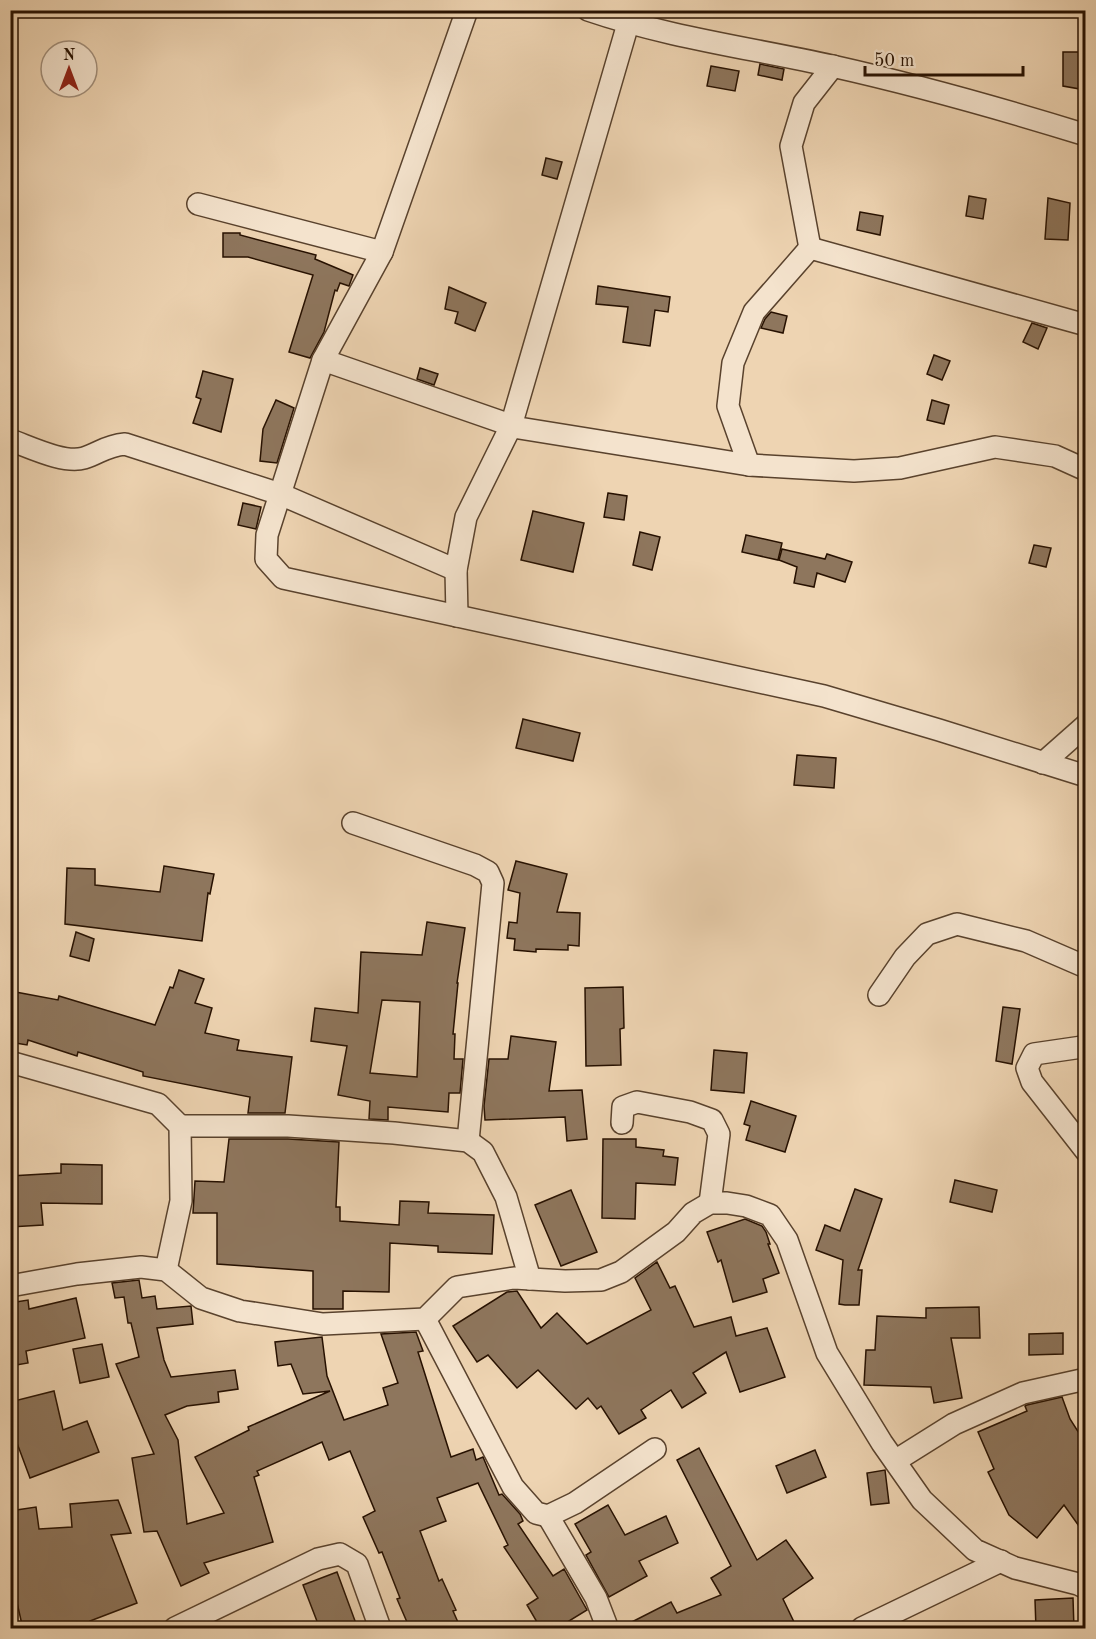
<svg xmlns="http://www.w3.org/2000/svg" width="1096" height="1639" font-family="'Old Standard TT',serif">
<rect width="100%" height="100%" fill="#eed4b2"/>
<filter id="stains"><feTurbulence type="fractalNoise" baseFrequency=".00333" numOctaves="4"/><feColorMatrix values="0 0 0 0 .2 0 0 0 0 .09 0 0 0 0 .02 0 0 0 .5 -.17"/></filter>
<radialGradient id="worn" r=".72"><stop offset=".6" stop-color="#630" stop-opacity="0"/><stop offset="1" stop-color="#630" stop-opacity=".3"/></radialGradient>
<g fill="#8e765d" stroke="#271101" stroke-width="1.5" fill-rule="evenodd">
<polygon points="1063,52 1079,52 1080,89 1063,86"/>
<polygon points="760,64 784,69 782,80 758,75"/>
<polygon points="711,66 739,71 735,91 707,86"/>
<polygon points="546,158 562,162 557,179 542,175"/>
<polygon points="969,196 986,199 983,219 966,216"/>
<polygon points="1048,198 1070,203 1068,240 1045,239"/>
<polygon points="860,212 883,216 880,235 857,230"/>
<polygon points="223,233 240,233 240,235 316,255 315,259 353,275 349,286 340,283 337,291 335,290 324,332 310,358 289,352 313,275 248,257 223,257"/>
<polygon points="598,286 670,297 668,312 655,310 650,346 623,342 628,307 596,304"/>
<polygon points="449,287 486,303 475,331 455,323 458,312 445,309"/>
<polygon points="771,312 787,316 783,333 761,328 765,319"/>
<polygon points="1032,323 1047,328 1038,349 1023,342"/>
<polygon points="934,355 950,361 942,380 927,374"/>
<polygon points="420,368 438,374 434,385 417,379"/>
<polygon points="203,371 233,379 221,432 193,423 201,399 196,397"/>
<polygon points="276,400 294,408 277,463 260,461 263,429"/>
<polygon points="932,400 949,405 944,424 927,420"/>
<polygon points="608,493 627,496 624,520 604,517"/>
<polygon points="243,503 261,507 256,529 238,525"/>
<polygon points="533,511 584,523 573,572 521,560"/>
<polygon points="640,532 660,537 652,570 633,565"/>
<polygon points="746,535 782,543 778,560 742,552"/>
<polygon points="1034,545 1051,548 1046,567 1029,563"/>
<polygon points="782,549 825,559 827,554 852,562 845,582 817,573 814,587 794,583 797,567 779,560"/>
<polygon points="523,719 580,733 573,761 516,748"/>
<polygon points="797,755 836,758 834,788 794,785"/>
<polygon points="516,861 567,874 557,912 580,913 579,946 568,945 568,950 536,949 536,952 514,950 515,939 507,938 509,922 517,923 520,893 508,890"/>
<polygon points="164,866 214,874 210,894 208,893 202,941 65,924 67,868 95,869 95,885 160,892"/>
<path d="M427 922 465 928 457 983H458L453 1034H455L454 1059H463L460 1093H449L448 1112 388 1107V1120L369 1119 370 1101 338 1095 347 1046 311 1041 315 1008 358 1013 361 952 422 955ZM382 1000 420 1002 417 1077 370 1073Z"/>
<polygon points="76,932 94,939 89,961 70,956"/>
<polygon points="179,970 204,979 195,1003 212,1008 205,1033 239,1040 237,1050 292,1057 285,1113 248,1113 250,1097 143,1076 143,1072 78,1052 77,1056 28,1040 27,1045 10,1042 10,991 58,1000 59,996 155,1025 170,987 173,988"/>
<polygon points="623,987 624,1028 620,1029 621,1065 586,1066 585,988"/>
<polygon points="1003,1007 1020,1009 1012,1064 996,1061"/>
<polygon points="511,1036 556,1042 549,1091 582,1090 587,1139 567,1141 565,1117 485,1120 484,1106 489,1059 508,1059"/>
<polygon points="714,1050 747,1053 744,1093 711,1090"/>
<polygon points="751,1101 796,1116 785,1152 746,1140 750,1126 744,1124"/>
<polygon points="229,1139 288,1139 339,1142 336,1207 340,1207 340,1221 399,1225 400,1201 429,1202 428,1213 494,1215 492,1254 438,1252 438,1246 390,1243 389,1292 343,1291 343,1309 313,1309 313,1271 217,1264 217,1213 193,1213 195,1181 224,1182"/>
<polygon points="603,1139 636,1139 636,1147 664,1150 663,1156 678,1158 675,1185 636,1183 635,1219 602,1218"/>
<polygon points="61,1164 102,1165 102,1204 41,1203 43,1225 10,1227 10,1176 61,1173"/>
<polygon points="955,1180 997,1190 992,1212 950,1202"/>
<polygon points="855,1189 882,1199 858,1270 862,1270 859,1305 845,1305 839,1304 843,1260 816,1250 825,1225 840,1231"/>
<polygon points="571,1190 597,1252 561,1266 535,1205"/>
<polygon points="745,1219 762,1226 766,1232 770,1244 768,1244 779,1273 763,1279 767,1292 733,1302 721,1260 718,1262 707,1232"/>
<polygon points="657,1262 670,1288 675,1286 694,1327 731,1317 736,1336 767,1328 785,1377 740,1392 726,1352 693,1373 706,1393 682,1408 671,1390 641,1410 646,1418 619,1434 601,1406 597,1409 588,1398 576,1409 538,1370 517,1388 488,1355 477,1362 453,1326 507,1292 517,1291 541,1328 557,1313 587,1344 651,1310 635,1278"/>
<polygon points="139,1280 142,1298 155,1296 157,1309 191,1306 193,1324 157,1328 164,1360 171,1377 235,1370 238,1389 218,1392 219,1402 187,1406 165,1415 178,1440 187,1524 224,1513 195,1457 249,1430 248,1427 330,1391 303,1394 291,1364 278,1366 275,1342 322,1337 327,1376 344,1420 388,1405 383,1388 398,1383 381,1334 416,1332 423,1351 418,1352 451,1457 473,1449 476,1460 483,1457 499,1495 502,1494 520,1514 523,1521 518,1524 553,1576 564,1569 587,1610 556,1629 541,1629 527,1605 538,1598 504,1547 508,1545 478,1483 437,1498 446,1521 420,1531 439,1581 442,1579 456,1610 453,1611 461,1629 410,1629 397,1599 400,1598 382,1552 379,1553 363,1517 375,1511 350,1451 329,1460 322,1442 257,1471 259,1475 254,1477 273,1542 204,1563 209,1573 181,1586 157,1531 144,1532 132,1458 154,1454 116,1364 139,1357 131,1323 128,1323 124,1297 115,1298 112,1283"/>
<polygon points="76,1298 85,1338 26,1351 28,1363 10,1366 10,1303 28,1300 29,1309"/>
<polygon points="979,1307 980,1338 951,1338 962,1398 934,1403 931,1387 864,1385 866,1350 875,1350 877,1316 926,1318 926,1308"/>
<polygon points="1063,1333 1063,1354 1029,1355 1029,1334"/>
<polygon points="102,1344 109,1377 80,1383 73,1349"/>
<polygon points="54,1391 63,1430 87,1421 99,1452 30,1478 14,1435 10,1423 10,1402"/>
<polygon points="1062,1397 1070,1419 1086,1444 1086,1536 1064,1505 1037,1538 1009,1515 988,1472 994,1469 978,1432 1027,1411 1025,1406 1027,1405"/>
<polygon points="699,1448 757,1560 786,1540 813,1578 783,1599 794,1622 781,1629 618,1629 671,1602 677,1613 721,1595 711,1578 731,1566 677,1460"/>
<polygon points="815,1450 826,1477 787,1493 776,1466"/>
<polygon points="885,1470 889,1503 871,1505 867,1473"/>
<polygon points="118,1500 131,1533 111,1535 137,1603 90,1621 92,1629 23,1629 13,1585 10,1585 10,1511 36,1507 39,1529 72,1527 70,1504"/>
<polygon points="608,1505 625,1535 666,1516 678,1543 639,1561 647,1576 609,1597 586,1555 591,1552 575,1524"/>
<polygon points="337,1572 358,1629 320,1629 303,1585"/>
<polygon points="1073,1598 1074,1629 1036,1629 1035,1600"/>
</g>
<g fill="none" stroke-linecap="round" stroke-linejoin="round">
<defs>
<g id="minor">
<polyline points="467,10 382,252 323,360 267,535 266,559 283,578 824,696 939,730 1086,776"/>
<path d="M588 10C667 37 750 48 832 66 917 85 1002 109 1086 135"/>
<polyline points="198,204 382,252"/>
<polyline points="810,248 1086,325"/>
<polyline points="810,248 791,146 804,103 833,66"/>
<polyline points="323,360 519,428 749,465 854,471 900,468 995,447 1055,456 1086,470"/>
<path d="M10 440C30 447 64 464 84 458 100 453 105 446 125 444L280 494 456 570"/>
<polyline points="749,465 728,406 733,363 754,312 810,248"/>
<polyline points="457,616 456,570 466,517 511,426 632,10"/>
<polyline points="1043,763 1086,725"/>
<polyline points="353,823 475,865 488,872 493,883 468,1141"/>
<polyline points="879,995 905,957 927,934 957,924 1026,941 1086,967"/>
<polyline points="1086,1044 1082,1047 1034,1054 1027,1068 1032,1082 1086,1151"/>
<polyline points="10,1062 158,1104 180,1126 181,1201 166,1270"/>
<polyline points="622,1123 623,1107 637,1102 690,1112 712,1120 719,1134 710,1203"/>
<polyline points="180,1126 288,1126 394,1133 468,1141 483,1152 506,1197 530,1279"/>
<polyline points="10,1286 77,1274 141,1267 166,1270 201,1298 240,1311 323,1324 425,1319 457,1287 514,1278 565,1281 601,1280 621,1272 676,1232 693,1213 710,1203 727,1203 746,1206 770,1215 787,1240 827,1353 882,1443 922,1500 975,1550 1015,1568 1078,1584 1086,1588"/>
<polyline points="425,1319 513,1487 536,1513 548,1516 575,1503 655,1449"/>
<polyline points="895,1461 954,1424 1023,1393 1086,1379"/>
<polyline points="548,1516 596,1598 606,1624 605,1628"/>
<polyline points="175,1628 318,1559 340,1554 357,1564 380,1628"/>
<polyline points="862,1628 1001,1561"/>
</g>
</defs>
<use href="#minor" stroke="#59422d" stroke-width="24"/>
<use href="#minor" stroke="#f4e3cd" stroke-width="21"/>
</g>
<rect width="1096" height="1639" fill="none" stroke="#eed4b2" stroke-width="36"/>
<rect x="12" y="12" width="1072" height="1615" fill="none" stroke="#271101" stroke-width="3"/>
<rect x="18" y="18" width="1060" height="1603" fill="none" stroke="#271101" stroke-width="1.5"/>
<g transform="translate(69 69)"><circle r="28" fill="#f4e3cd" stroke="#a28f7b" stroke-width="1.5"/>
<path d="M0-4.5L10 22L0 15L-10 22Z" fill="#8f2418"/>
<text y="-9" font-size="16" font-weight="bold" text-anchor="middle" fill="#271101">N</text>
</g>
<path d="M865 66v9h158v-9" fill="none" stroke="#271101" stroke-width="3"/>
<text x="874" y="66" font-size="18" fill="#271101" stroke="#f4e3cd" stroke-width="4.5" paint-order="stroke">50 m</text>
<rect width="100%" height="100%" filter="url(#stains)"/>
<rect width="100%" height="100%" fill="url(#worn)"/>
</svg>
